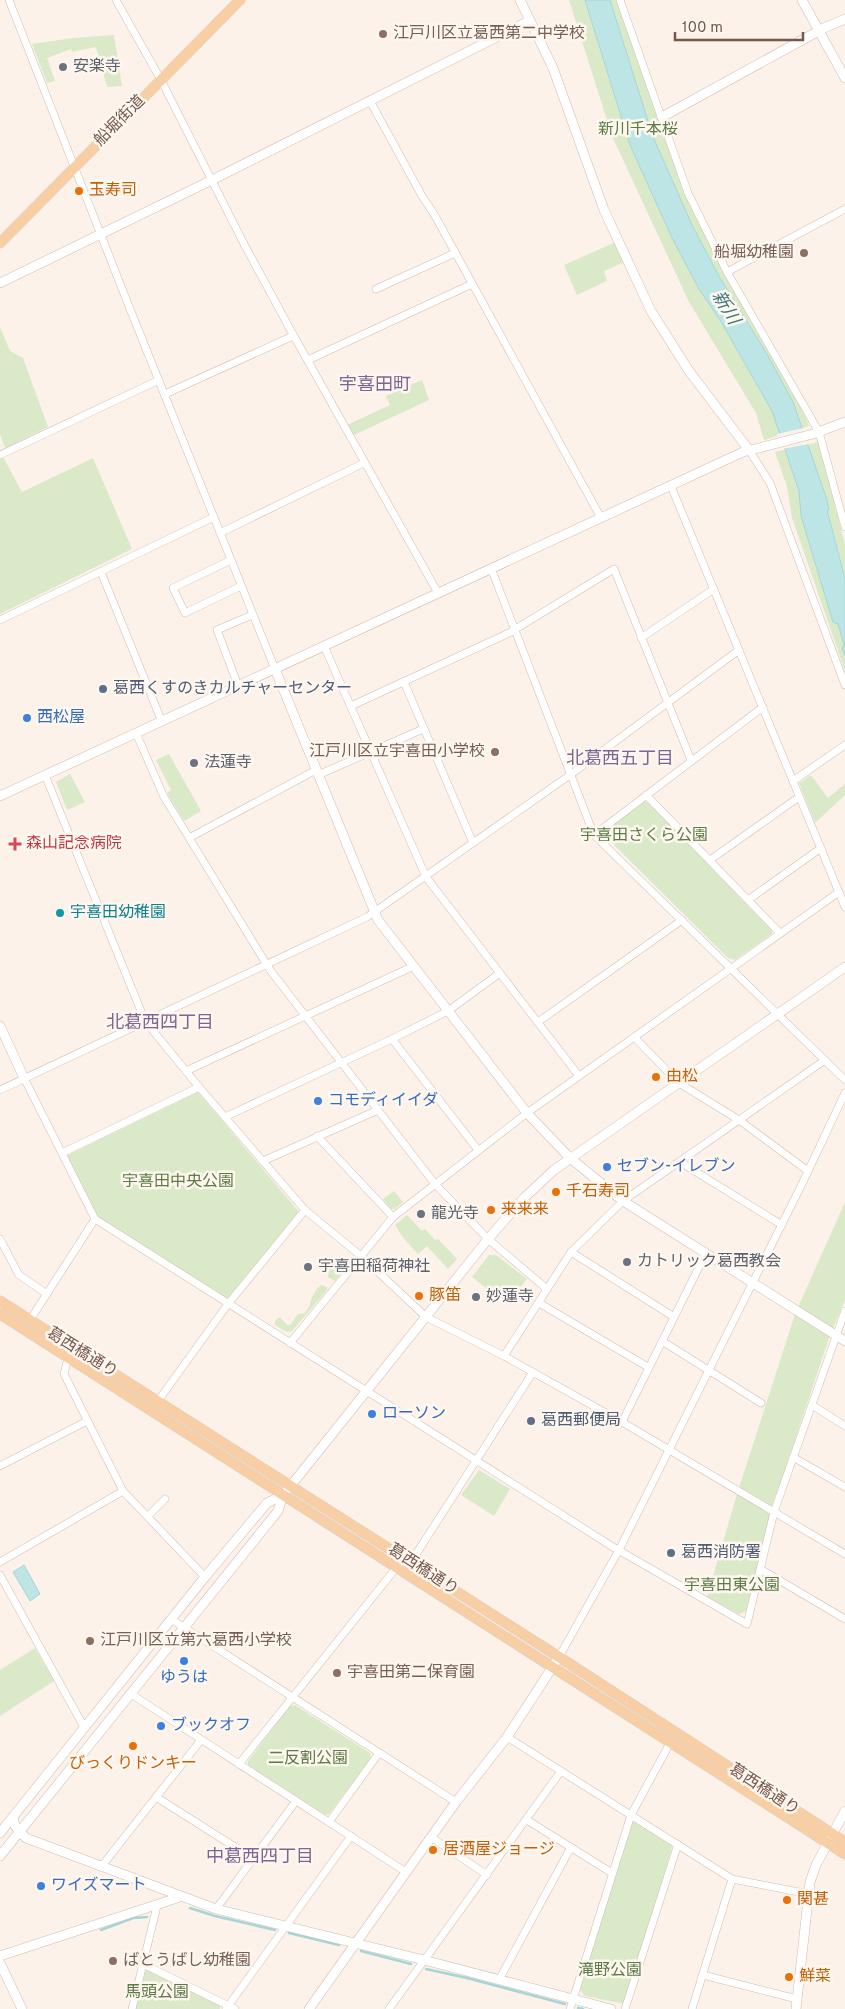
<svg xmlns="http://www.w3.org/2000/svg" width="845" height="2009" font-family="Overpass,'Noto Sans JP',sans-serif">
<rect width="100%" height="100%" fill="#fcf2e9"/>
<g fill="#daeac8">
<polygon points="569,0 620,0 688,193 799,401 809,426 764,440 756,413 689,302 612,136"/>
<polygon points="114,35 122,86 107,87 96,47 72,52 71,49 47,58 55,81 47,83 32,44 73,38"/>
<polygon points="618,241 627,261 604,271 607,281 577,295 564,265"/>
<polygon points="0,327 10,351 23,358 48,427 5,448 0,434"/>
<polygon points="422,380 429,400 354,435 347,425 390,405 386,396"/>
<polygon points="818,442 845,544 845,671 792,518 787,487 775,452"/>
<polygon points="3,457 22,492 93,458 132,549 0,614 0,459"/>
<polygon points="169,754 201,811 184,821 167,793 171,790 156,760"/>
<polygon points="70,774 85,802 67,810 56,782"/>
<polygon points="811,775 828,798 845,784 845,795 815,823 799,783"/>
<polygon points="644,801 649,803 772,931 772,934 735,960 728,958 602,833"/>
<polygon points="198,1092 299,1212 227,1299 97,1216 66,1156"/>
<polygon points="394,1191 403,1202 395,1209 391,1209 383,1199"/>
<polygon points="845,1202 845,1300 829,1338 772,1509 747,1611 739,1614 707,1597 737,1494 795,1314"/>
<polygon points="407,1215 422,1231 425,1229 435,1240 438,1239 457,1259 448,1269 427,1246 418,1254 405,1240 395,1225"/>
<polygon points="489,1255 496,1255 527,1279 509,1301 500,1299 472,1277"/>
<polygon points="326,1257 342,1269 342,1272 335,1281 328,1277 330,1266 326,1264 325,1259"/>
<path d="M321 1285 327 1287V1290L292 1331 287 1332 275 1325V1321L280 1317 287 1325H290L298 1314 305 1313 310 1305C310 1298 316 1289 321 1285Z"/>
<polygon points="479,1470 510,1489 494,1516 461,1495"/>
<polygon points="35,1648 54,1681 0,1716 0,1670"/>
<polygon points="295,1705 370,1753 371,1758 329,1814 325,1815 248,1765 248,1761 290,1706"/>
<polygon points="636,1822 671,1843 672,1848 625,2004 585,1996 580,1990 581,1982 589,1962 608,1893 610,1892 630,1824"/>
<polygon points="148,1970 220,2005 220,2009 135,2009 145,1971"/>
</g>
<g fill="#bee5e6" stroke="#a4d6d7">
<polygon points="585,0 610,0 653,137 693,227 720,278 767,354 793,402 827,500 829,510 827,510 845,579 845,656 842,649 844,645 838,624 833,622 801,516 799,491 772,411 720,320 699,289 673,240 630,145"/>
<polygon points="24,1565 40,1594 30,1601 13,1572"/>
</g>
<polygon fill="#fcf2e9" points="804,428 809,444 782,449 777,434"/>
<g fill="none" stroke-linecap="round" stroke-linejoin="round">
<g stroke="#a4d6d7" stroke-width="2.5">
<polyline points="190,1908 215,1916 275,1930"/>
<polyline points="101,1930 133,1918 147,1917"/>
<polyline points="289,1933 339,1945"/>
<polyline points="361,1951 411,1964"/>
<polyline points="426,1969 467,1978 565,2004"/>
<polyline points="578,2008 583,2009"/>
</g>
<defs>
<g id="minor">
<polyline points="9,0 128,304 275,669"/>
<polyline points="116,0 161,80 243,242 290,329 438,593"/>
<polyline points="620,0 688,193 727,272 819,432 845,527"/>
<polyline points="370,101 422,196 434,214 601,518"/>
<polyline points="727,272 845,209"/>
<polyline points="376,289 455,253"/>
<polyline points="308,360 472,284"/>
<polyline points="165,394 293,336"/>
<polyline points="749,450 770,483 845,685"/>
<polyline points="0,455 159,380"/>
<polyline points="671,486 845,907"/>
<polyline points="220,533 364,463"/>
<polyline points="231,560 173,588 185,613 241,586"/>
<polyline points="491,568 594,835 845,1080"/>
<polyline points="101,572 162,722"/>
<polyline points="0,620 214,517"/>
<polyline points="641,638 714,589"/>
<polyline points="324,646 426,877 579,1076"/>
<polyline points="236,680 217,630 252,615"/>
<polyline points="404,682 473,843"/>
<polyline points="351,706 509,633 614,569 691,760"/>
<polyline points="136,733 164,797 270,970 435,1184 488,1239 547,1289"/>
<polyline points="45,775 145,1021 199,1087 305,1210 361,1256 426,1317 504,1356 622,1422 845,1554"/>
<polyline points="318,775 423,729"/>
<polyline points="793,781 845,745"/>
<polyline points="646,795 780,933"/>
<polyline points="594,835 763,707"/>
<polyline points="189,838 316,770"/>
<polyline points="710,860 799,797"/>
<polyline points="748,900 821,848"/>
<polyline points="538,1022 682,920"/>
<polyline points="634,1037 679,1083 739,1120 808,1171"/>
<polyline points="392,1039 478,1150"/>
<polyline points="186,1071 414,966"/>
<polyline points="24,1078 95,1219 613,1547 747,1624 774,1512 845,1311"/>
<polyline points="0,1090 367,917 570,775 739,650"/>
<polyline points="225,1117 392,1039 448,1011 500,973"/>
<polyline points="317,1136 393,1217"/>
<polyline points="62,1153 199,1087"/>
<polyline points="263,1161 378,1110"/>
<polyline points="680,1162 782,1225"/>
<polyline points="0,1239 19,1275 47,1294"/>
<polyline points="571,1252 674,1317"/>
<polyline points="539,1303 648,1367"/>
<polyline points="30,1320 95,1219"/>
<polyline points="662,1341 761,1403"/>
<polyline points="290,1343 393,1217 527,1113 839,892"/>
<polyline points="504,1356 571,1252 623,1201 825,1060"/>
<polyline points="68,1358 64,1374 123,1491 205,1577"/>
<polyline points="158,1401 228,1304 305,1210"/>
<polyline points="812,1405 845,1426"/>
<polyline points="622,1422 706,1253"/>
<polyline points="793,1457 845,1487"/>
<polyline points="0,1466 87,1421"/>
<polyline points="148,1516 165,1499"/>
<polyline points="0,1562 123,1491"/>
<polyline points="411,1562 533,1372"/>
<polyline points="762,1570 845,1619"/>
<polyline points="0,1575 84,1727"/>
<polyline points="171,1619 456,1802"/>
<polyline points="559,1657 619,1550 801,1186 845,1093"/>
<polyline points="131,1694 406,1872"/>
<polyline points="507,1737 732,1879 809,1894"/>
<polyline points="239,1764 396,1568"/>
<polyline points="156,1797 254,1859"/>
<polyline points="527,1820 612,1873"/>
<polyline points="329,1822 379,1753"/>
<polyline points="431,1837 487,1875"/>
<polyline points="101,1867 201,1740"/>
<polyline points="216,1909 296,1801"/>
<polyline points="143,1964 235,2009"/>
<polyline points="703,1975 797,1999"/>
<polyline points="499,1980 571,1847"/>
<polyline points="132,2009 157,1906"/>
<polyline points="226,2009 351,1836"/>
<polyline points="389,2009 561,1771"/>
<polyline points="570,2009 631,1815 670,1743"/>
<polyline points="625,2009 678,1844"/>
<polyline points="692,2009 732,1879"/>
</g>
<g id="tertiary">
<polyline points="520,0 553,68 604,210 651,311 689,371 749,450"/>
<polyline points="802,0 845,78"/>
<polyline points="662,117 824,28 845,19"/>
<polyline points="0,283 212,180 529,21"/>
<polyline points="275,669 378,920 527,1113 570,1158 623,1201 845,1341"/>
<polyline points="0,796 743,452 813,434 845,422"/>
<polyline points="0,1026 24,1078"/>
<polyline points="13,1817 15,1826 26,1838 216,1909 424,1960 611,2009"/>
<polyline points="0,1833 205,1577 267,1503 283,1495 301,1473 488,1239 524,1198 554,1170 845,967"/>
<polyline points="0,1856 278,1511 283,1495"/>
<polyline points="0,1956 180,1897"/>
<polyline points="0,1963 22,2009"/>
<polyline points="309,2009 456,1802 507,1737 559,1657"/>
<polyline points="796,2009 810,1882 816,1865 845,1811"/>
</g>
<g id="primary">
<polyline points="0,243 240,0"/>
<polyline points="0,1301 559,1657 845,1842"/>
<polyline points="0,1314 845,1854"/>
</g>
</defs>
<use href="#minor" stroke="#d0bbb1" stroke-width="8"/>
<use href="#tertiary" stroke="#d0bbb1" stroke-width="10"/>
<use href="#primary" stroke="#d9d0cd" stroke-width="11"/>
<use href="#minor" stroke="#fff" stroke-width="7"/>
<use href="#tertiary" stroke="#fff" stroke-width="9"/>
<use href="#primary" stroke="#f8cea5" stroke-width="10"/>
</g>
<g fill="#8d6e63" stroke="#fef7f0" stroke-width="2">
<circle cx="383" cy="34" r="5"/>
<circle cx="804" cy="253" r="5"/>
<circle cx="495" cy="752" r="5"/>
<circle cx="90" cy="1641" r="5"/>
<circle cx="337" cy="1673" r="5"/>
<circle cx="113" cy="1961" r="5"/>
</g>
<g fill="#6b7280" stroke="#fef7f0" stroke-width="2">
<circle cx="63" cy="67" r="5"/>
<circle cx="194" cy="763" r="5"/>
<circle cx="421" cy="1214" r="5"/>
<circle cx="627" cy="1262" r="5"/>
<circle cx="308" cy="1267" r="5"/>
<circle cx="476" cy="1297" r="5"/>
</g>
<g fill="#e8710a" stroke="#fef7f0" stroke-width="2">
<circle cx="79" cy="191" r="5"/>
<circle cx="656" cy="1077" r="5"/>
<circle cx="556" cy="1192" r="5"/>
<circle cx="491" cy="1210" r="5"/>
<circle cx="419" cy="1296" r="5"/>
<circle cx="133" cy="1746" r="5"/>
<circle cx="433" cy="1850" r="5"/>
<circle cx="787" cy="1900" r="5"/>
<circle cx="789" cy="1977" r="5"/>
</g>
<g fill="#5c6f8a" stroke="#fef7f0" stroke-width="2">
<circle cx="103" cy="689" r="5"/>
<circle cx="531" cy="1421" r="5"/>
<circle cx="671" cy="1553" r="5"/>
</g>
<g fill="#3f7fe0" stroke="#fef7f0" stroke-width="2">
<circle cx="27" cy="718" r="5"/>
<circle cx="318" cy="1101" r="5"/>
<circle cx="607" cy="1167" r="5"/>
<circle cx="372" cy="1414" r="5"/>
<circle cx="184" cy="1661" r="5"/>
<circle cx="161" cy="1726" r="5"/>
<circle cx="41" cy="1886" r="5"/>
</g>
<path fill="#e0444e" stroke="#fef7f0" stroke-width="2" d="M12.5 836.5h5v5h5v5h-5v5h-5v-5h-5v-5h5z"/>
<circle fill="#0f9aa8" stroke="#fef7f0" stroke-width="2" cx="60" cy="913" r="5"/>
<g text-anchor="middle" dominant-baseline="central" stroke-width="5" stroke-linejoin="round" paint-order="stroke">
<g font-size="16" fill="#785e54" stroke="#fef7f0" text-anchor="start">
<text x="393" y="34">江戸川区立葛西第二中学校</text>
<text x="794" y="253" text-anchor="end">船堀幼稚園</text>
<text x="485" y="752" text-anchor="end">江戸川区立宇喜田小学校</text>
<text x="100" y="1641">江戸川区立第六葛西小学校</text>
<text x="347" y="1673">宇喜田第二保育園</text>
<text x="123" y="1961">ばとうばし幼稚園</text>
</g>
<g font-size="16" fill="#5b616d" stroke="#fef7f0" text-anchor="start">
<text x="73" y="67">安楽寺</text>
<text x="204" y="763">法蓮寺</text>
<text x="431" y="1214">龍光寺</text>
<text x="637" y="1262">カトリック葛西教会</text>
<text x="318" y="1267">宇喜田稲荷神社</text>
<text x="486" y="1297">妙蓮寺</text>
</g>
<g font-size="16" fill="#76574d" stroke="#fef7f0">
<text transform="translate(120 121) rotate(-45)">船堀街道</text>
<text transform="translate(82 1353) rotate(32)">葛西橋通り</text>
<text transform="translate(423 1570) rotate(33)">葛西橋通り</text>
<text transform="translate(764 1790) rotate(33)">葛西橋通り</text>
</g>
<g font-size="16" fill="#5c7b45" stroke="#fef7f0">
<text x="638" y="130">新川千本桜</text>
<text x="644" y="836">宇喜田さくら公園</text>
<text x="178" y="1182">宇喜田中央公園</text>
<text x="732" y="1586">宇喜田東公園</text>
<text x="308" y="1759">二反割公園</text>
<text x="610" y="1971">滝野公園</text>
<text x="157" y="1993">馬頭公園</text>
</g>
<g font-size="16" fill="#c56008" stroke="#fef7f0" text-anchor="start">
<text x="89" y="191">玉寿司</text>
<text x="666" y="1077">由松</text>
<text x="566" y="1192">千石寿司</text>
<text x="501" y="1210">来来来</text>
<text x="429" y="1296">豚笛</text>
<text x="133" y="1764" text-anchor="middle">びっくりドンキー</text>
<text x="443" y="1850">居酒屋ジョージ</text>
<text x="797" y="1900">関甚</text>
<text x="799" y="1977">鮮菜</text>
</g>
<g font-size="16" fill="#4e5e75" stroke="#fef7f0" text-anchor="start">
<text x="113" y="689">葛西くすのきカルチャーセンター</text>
<text x="541" y="1421">葛西郵便局</text>
<text x="681" y="1553">葛西消防署</text>
</g>
<g font-size="16" fill="#366cbe" stroke="#fef7f0" text-anchor="start">
<text x="37" y="718">西松屋</text>
<text x="328" y="1101">コモディイイダ</text>
<text x="617" y="1167">セブン-イレブン</text>
<text x="382" y="1414">ローソン</text>
<text x="184" y="1678" text-anchor="middle">ゆうは</text>
<text x="171" y="1726">ブックオフ</text>
<text x="51" y="1886">ワイズマート</text>
</g>
<g font-size="16" fill="#be3a42" stroke="#fef7f0" text-anchor="start">
<text x="26" y="844">森山記念病院</text>
</g>
<g font-size="16" fill="#0d838f" stroke="#fef7f0" text-anchor="start">
<text x="70" y="913">宇喜田幼稚園</text>
</g>
<g font-size="18" font-style="italic" fill="#41787b" stroke="#fef7f0">
<text transform="translate(725 308) rotate(59)">新川</text>
</g>
<g font-size="18" fill="#7d6692" stroke="#fef7f0">
<text x="375" y="385">宇喜田町</text>
<text x="620" y="759">北葛西五丁目</text>
<text x="160" y="1023">北葛西四丁目</text>
<text x="260" y="1857">中葛西四丁目</text>
</g>
</g>
<path d="M675 32v8h128v-8" fill="none" stroke="#76574d" stroke-width="2.5"/>
<text x="682" y="32" font-size="15" fill="#76574d" stroke="#fef7f0" stroke-width="4" paint-order="stroke">100 m</text>
</svg>
